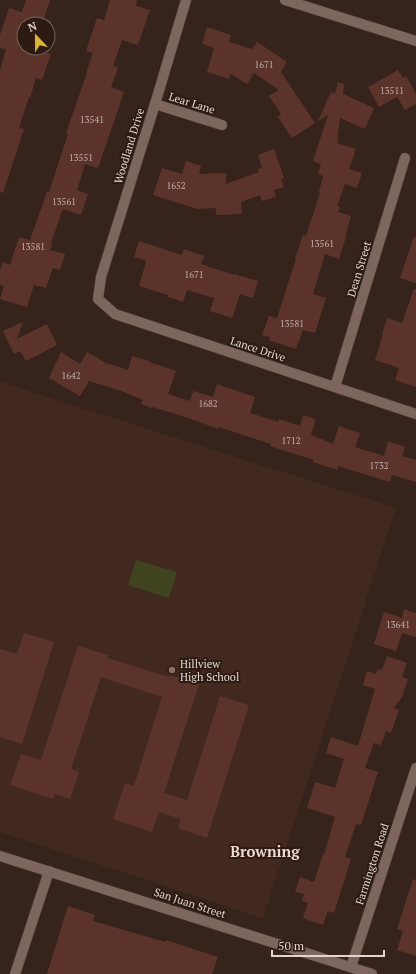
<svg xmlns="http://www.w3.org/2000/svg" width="416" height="974" font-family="'PT Serif',serif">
<rect width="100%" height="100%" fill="#36241c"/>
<polygon fill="#42291f" points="0,382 396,508 263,918 0,832"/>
<polygon fill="#404320" points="136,560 177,572 169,598 128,585"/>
<g fill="#5c332b">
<polygon points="26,0 50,0 44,19 51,21 51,24 24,24 24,48 49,48 47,53 51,54 42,80 36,78 30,98 29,97 19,128 24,129 3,193 0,192 0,70 6,49 0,48 0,35 9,8 22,12"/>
<polygon points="110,0 137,0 136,6 150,10 138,45 122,40 113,66 118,68 111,87 124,92 98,168 85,164 77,190 88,194 81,215 63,209 51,243 52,244 50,250 65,254 60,270 53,268 46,288 34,285 27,307 0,299 4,286 0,285 0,271 3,262 10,265 19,237 30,240 47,192 49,192 68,134 66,133 87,73 86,73 93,53 86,51 97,18 104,20"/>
<polygon points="207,27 231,35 229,42 252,49 257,42 287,62 281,72 315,123 292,138 278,117 281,114 269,96 279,90 254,73 247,84 231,74 229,79 207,72 214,48 202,44"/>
<polygon points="398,70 403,78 406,76 416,94 416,104 405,110 397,97 379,107 368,87"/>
<polygon points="338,82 344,84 343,94 374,108 365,129 340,118 337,143 356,149 349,169 362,173 357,188 345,184 337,206 340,207 338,212 351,216 345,237 346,237 339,259 325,254 313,294 326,298 315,333 303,330 296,349 269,340 270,337 262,335 269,316 277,318 296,259 295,258 303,235 306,236 320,193 319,192 323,176 318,174 321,164 313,161 328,115 318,121 331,92 335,94"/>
<polygon points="274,149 284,178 281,179 284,187 274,190 276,197 262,201 260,195 241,202 242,214 216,215 216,208 197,209 153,195 162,168 182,174 186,161 201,166 199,174 226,173 226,184 259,172 258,169 262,168 258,155"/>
<polygon points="414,236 416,237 416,283 400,278"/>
<polygon points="139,241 182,255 184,249 204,256 201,264 234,275 234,274 258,281 253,298 240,294 232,318 210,311 214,298 187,290 183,302 168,297 168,295 139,286 146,262 145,261 145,260 134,257"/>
<polygon points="414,289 416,289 416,387 395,380 399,368 375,360 383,334 382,334 387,318 402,323"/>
<polygon points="23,322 17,339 47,324 57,345 26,361 20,351 14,354 3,331"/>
<polygon points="61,352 80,364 87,352 106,363 128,370 132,356 149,361 149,362 176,371 168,394 190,401 193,391 213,397 217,384 255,397 250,413 278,422 279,419 300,426 303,415 316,419 311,435 333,444 339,426 360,433 355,447 384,456 388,441 405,447 402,456 416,460 416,482 392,475 390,482 338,466 337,470 313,462 314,460 270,446 271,444 219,427 219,429 185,417 153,407 152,408 141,404 143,400 121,391 89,381 80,396 49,378"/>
<polygon points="404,609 416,613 416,637 402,633 396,651 374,644 384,612 402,618"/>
<polygon points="24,633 54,642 22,744 0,737 0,649 17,654"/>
<polygon points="78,646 108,655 107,658 169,677 169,675 199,684 164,793 187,800 220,696 249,705 207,838 178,828 181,819 159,812 152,832 113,819 125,783 134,786 162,697 101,677 71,769 79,772 70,799 55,794 53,799 10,785 21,754 41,760"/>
<polygon points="387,656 407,663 402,677 408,679 402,697 394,708 399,710 391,733 386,731 381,745 374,743 365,768 378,772 361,825 356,824 345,857 351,859 334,913 328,911 323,925 303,918 308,903 302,901 304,894 295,892 300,877 314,882 323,854 324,855 335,817 307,808 315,782 335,788 344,759 326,753 331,737 358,746 375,689 363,685 367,671 376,674 378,669 382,670"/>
<polygon points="413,879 416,880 416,956 397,950 403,931 397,929"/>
<polygon points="68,906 95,915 93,921 165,942 166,940 218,957 212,974 47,974"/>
</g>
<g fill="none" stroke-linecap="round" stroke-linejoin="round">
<defs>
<g id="minor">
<polyline points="186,0 155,104 101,277 98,299 115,314 416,414"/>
<polyline points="155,104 222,125"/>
<polyline points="335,387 405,158"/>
<polyline points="351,967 416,768"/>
</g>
<polyline id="tertiary" points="15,974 49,871"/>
<g id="secondary">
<polyline points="285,0 416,41"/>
<polyline points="0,856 372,974"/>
</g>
</defs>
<use href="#minor" stroke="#50413b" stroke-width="11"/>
<use href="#tertiary" stroke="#50413b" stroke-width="11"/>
<use href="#secondary" stroke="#50413b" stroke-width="11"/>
<use href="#minor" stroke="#7c665d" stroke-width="10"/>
<use href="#tertiary" stroke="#7c665d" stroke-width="10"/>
<use href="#secondary" stroke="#7c665d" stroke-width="10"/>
</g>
<circle fill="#8d6e63" stroke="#2c1a13" stroke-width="1.5" cx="172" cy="670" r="4"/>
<g text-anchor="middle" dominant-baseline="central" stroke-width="4" stroke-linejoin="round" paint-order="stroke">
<g font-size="9" fill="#c1ada8">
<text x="264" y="65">1671</text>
<text x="392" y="91">13511</text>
<text x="92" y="120">13541</text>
<text x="81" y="158">13551</text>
<text x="176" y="186">1652</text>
<text x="64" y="202">13561</text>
<text x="322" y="244">13561</text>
<text x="33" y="247">13581</text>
<text x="194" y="275">1671</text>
<text x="292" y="324">13581</text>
<text x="71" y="376">1642</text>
<text x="208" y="404">1682</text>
<text x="291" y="441">1712</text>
<text x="379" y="466">1732</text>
<text x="398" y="625">13641</text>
</g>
<g font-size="11" fill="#e3d6d1" stroke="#2c1a13">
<text transform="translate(192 103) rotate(17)">Lear Lane</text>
<text transform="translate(129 146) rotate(-73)">Woodland Drive</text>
<text transform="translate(359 269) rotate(-73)">Dean Street</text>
<text transform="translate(258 349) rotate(18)">Lance Drive</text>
<text transform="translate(372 864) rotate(-72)">Farmington Road</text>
<text transform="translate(190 903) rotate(18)">San Juan Street</text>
</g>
<g font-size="11" fill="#e3d6d1" stroke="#2c1a13" text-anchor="start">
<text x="180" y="664">Hillview<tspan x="180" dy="13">High School</tspan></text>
</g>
<g font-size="15" font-weight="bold" fill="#f1d8ce" stroke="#2c1a13">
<text x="265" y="851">Browning</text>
</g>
</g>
<g transform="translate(36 36) rotate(338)"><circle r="19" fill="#2c1a13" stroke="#75655f"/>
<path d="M0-3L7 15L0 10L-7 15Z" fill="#dbb233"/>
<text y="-6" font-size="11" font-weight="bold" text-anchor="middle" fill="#e3d6d1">N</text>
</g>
<path d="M272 950v6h112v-6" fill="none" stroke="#e3d6d1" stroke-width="2"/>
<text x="278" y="950" font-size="12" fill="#e3d6d1" stroke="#2c1a13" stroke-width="3" paint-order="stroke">50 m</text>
</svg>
